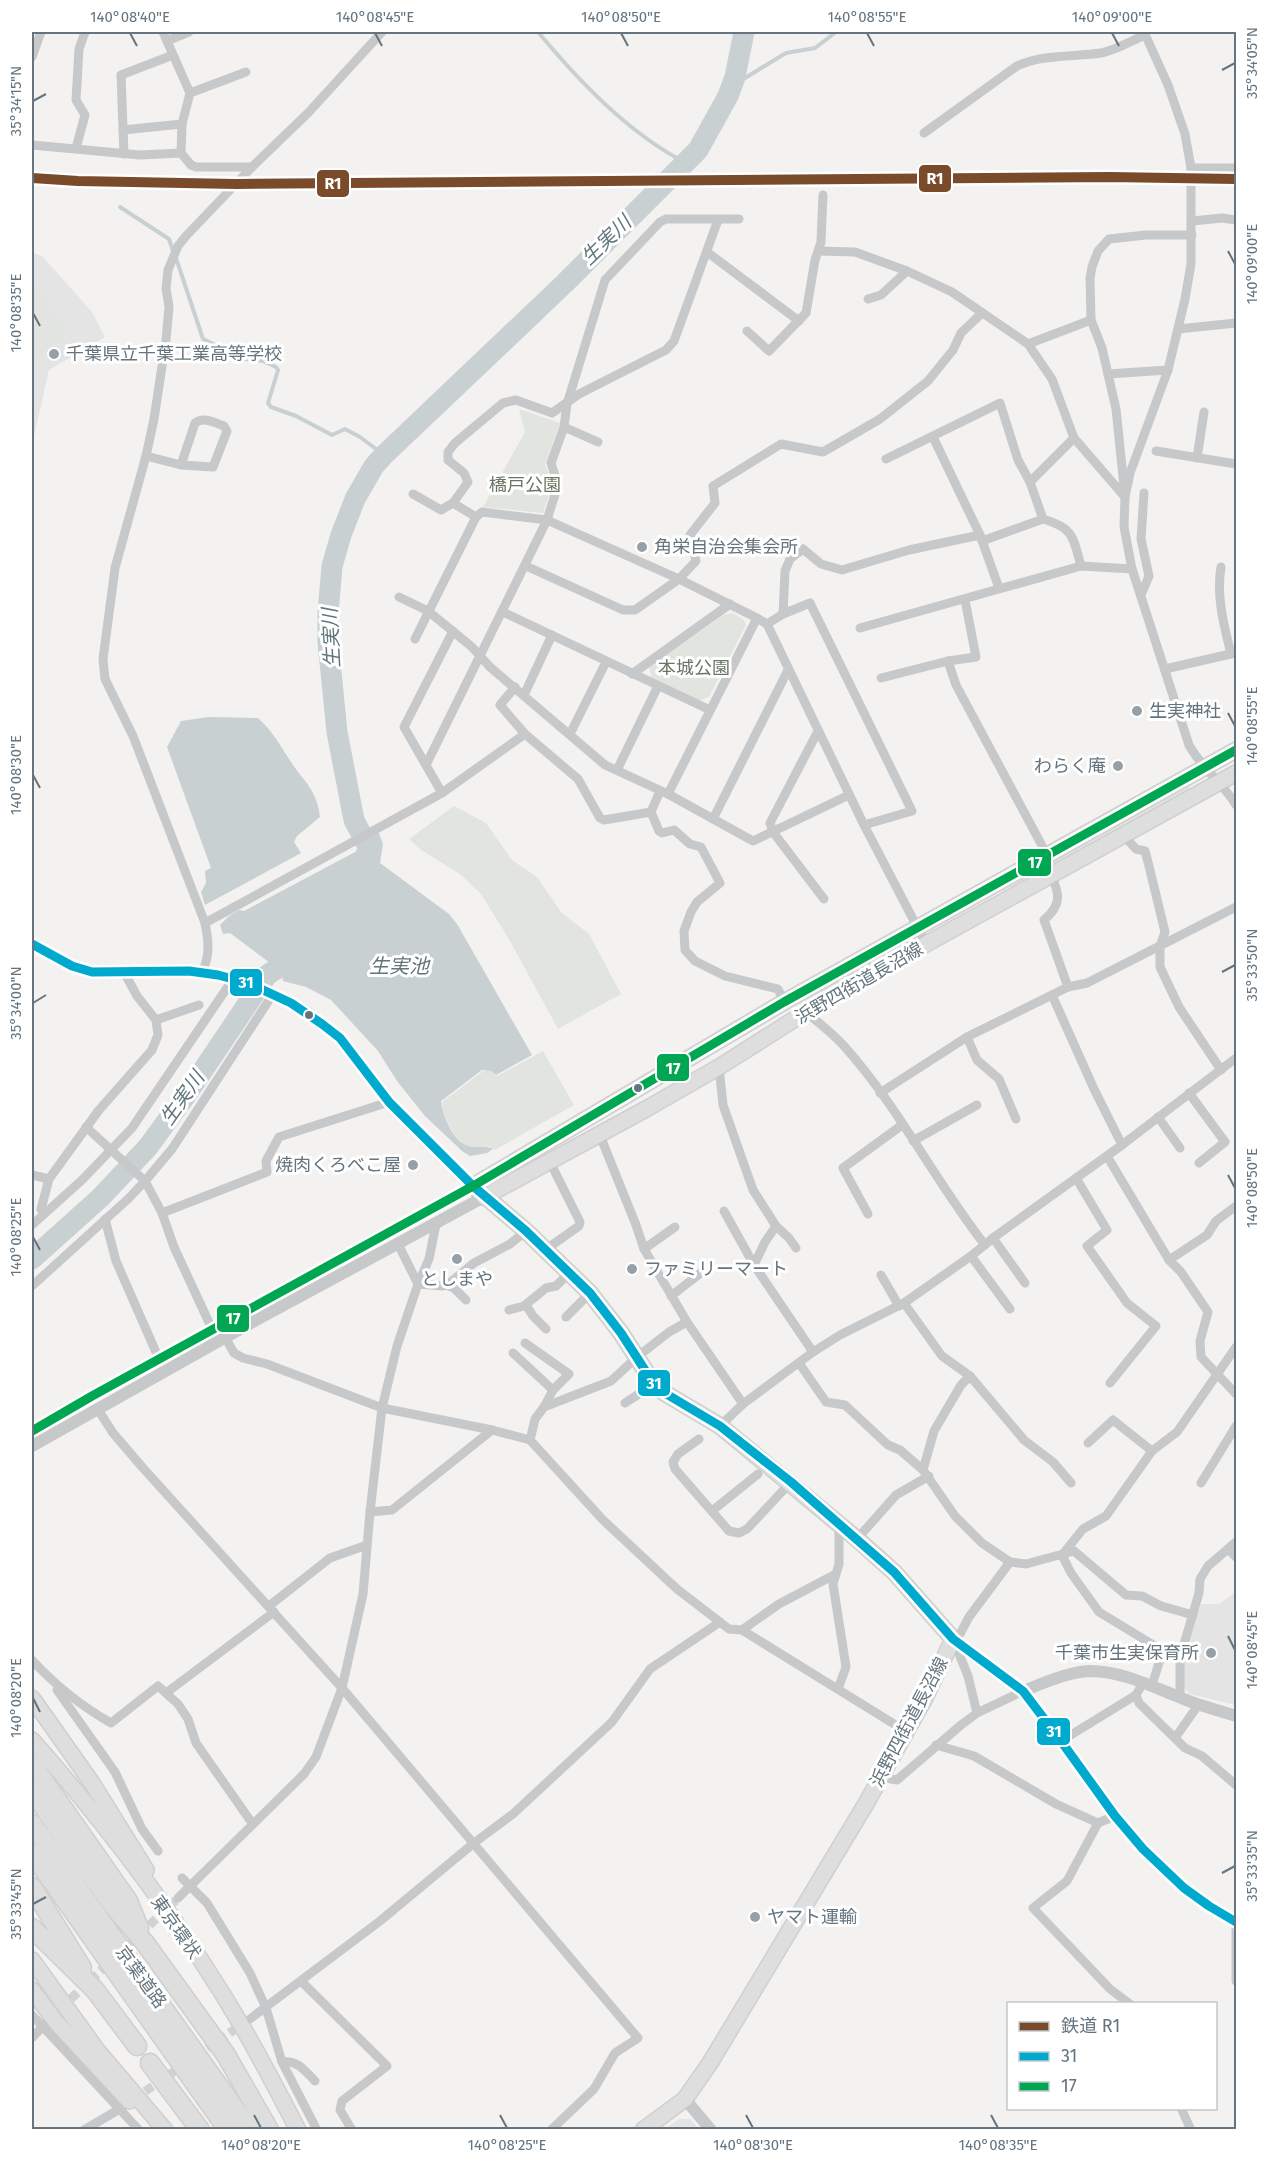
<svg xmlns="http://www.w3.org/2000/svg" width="1268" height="2161" font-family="'Fira Sans','Noto Sans JP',sans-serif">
<rect width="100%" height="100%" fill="#f3f2f1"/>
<g fill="#e3e4e3">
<polygon points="32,252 43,257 92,312 105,337 49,370 32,445"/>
<polygon points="1236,1592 1236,1705 1190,1694 1184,1688 1183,1662 1201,1604 1219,1604"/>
<polygon points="679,2119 690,2119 699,2129 665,2129"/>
</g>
<g fill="#e2e5df">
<polygon points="32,284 66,333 32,362"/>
<polygon points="519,409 560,423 545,465 553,484 543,513 483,507 525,432"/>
<polygon points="732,613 744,620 746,625 709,697 699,701 652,679 649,667 724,615"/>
<polygon points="1186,786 1191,788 1191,791 1042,874 997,893 944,923 942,920"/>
<polygon points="454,806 486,823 512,860 537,877 561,912 589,934 621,994 558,1029 510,941 481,894 460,874 421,850 409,839"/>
<polygon points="898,951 899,952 802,1009 799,1003 866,963 882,959"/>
<path d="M543 1051 574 1105 495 1150 488 1146C482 1147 475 1148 469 1146 454 1141 443 1116 442 1102L483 1071H491L497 1076Z"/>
</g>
<g fill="#c8d0d2">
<path d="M209 717 258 718C273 732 278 742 289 759 303 781 317 789 320 817L297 836 294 842 301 853 205 905 201 892 206 883 205 871 211 868 167 747 181 721Z"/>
<path d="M378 831 383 844 380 863 449 914 457 924 532 1055 496 1075 491 1071 482 1070 441 1101C443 1116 453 1142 469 1146 477 1149 485 1144 493 1149L487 1153 470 1156 462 1151 425 1116 397 1081 378 1051 331 1000 306 987 283 981 282 972 230 933 223 934 220 925 229 916 239 910 244 911 357 851V843Z"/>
</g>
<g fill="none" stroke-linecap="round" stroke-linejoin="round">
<g stroke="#c8d0d2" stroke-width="4">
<path d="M538 32C579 81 628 133 686 163"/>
<polyline points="732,86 786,53 815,48 836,32"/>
<polyline points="120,207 169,239 173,251"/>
<polyline points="176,258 203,339 245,359 263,361 276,367 278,370 268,403 271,407 296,416 332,435 345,429 360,437 384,455"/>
</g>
<g stroke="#c8d0d2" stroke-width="21">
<polyline points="365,859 368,847 354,820 337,732 328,642 328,613 332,566 341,535 355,499 374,466 384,455 565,283 698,150 728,96 735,77 744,32"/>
<polyline points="32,1259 100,1198 148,1147 189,1091 267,975 300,954"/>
</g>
<g stroke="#d0d2d4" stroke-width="9" stroke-dasharray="9 4.5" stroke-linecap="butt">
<polyline points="120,1953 178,1898"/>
<polyline points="61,2008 110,1962"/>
<polyline points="196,2056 244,2023"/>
<polyline points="134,2099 185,2064"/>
</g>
<defs>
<g id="primary">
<polyline points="484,1197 646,1109 719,1067 798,1017 926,944 1236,773"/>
<polyline points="643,2130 685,2099 710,2063 867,1802 926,1696 953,1639 894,1572 857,1539 720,1426 663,1392 652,1381 621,1333 590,1293 526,1231 473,1186 784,1002 1236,750"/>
</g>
<g id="trunk">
<polyline points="32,1698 92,1783 146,1870"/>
<path d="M32 1740C110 1828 187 1931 246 2033 264 2065 281 2097 298 2130"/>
<polyline points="32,1960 97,2050 165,2130"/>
<polyline points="32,1990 56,2022 129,2101"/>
</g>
<g id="motorway">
<polyline points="32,1764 128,1901 139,1928"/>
<polyline points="32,1790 73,1851 115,1908 145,1943 226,2055 269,2130"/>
<polyline points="32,1824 250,2130"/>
<polyline points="32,1853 228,2130"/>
<polyline points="32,1887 82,1968"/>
<polyline points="32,1928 95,1990 137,2046"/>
<polyline points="150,2063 200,2130"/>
</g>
</defs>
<use href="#primary" stroke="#d0d0d1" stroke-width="18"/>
<use href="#trunk" stroke="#cfcfcf" stroke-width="18"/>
<use href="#motorway" stroke="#cfcfcf" stroke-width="21"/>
<g stroke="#c7c8c9" stroke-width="9">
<polyline points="163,32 190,93 182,124 181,153 191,165 196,167 252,167"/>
<path d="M1144 32 1168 85 1185 134 1191 168V264L1185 299 1168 370 1130 473 1125 497 1124 527 1132 569 1189 745C1202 769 1223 783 1236 805"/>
<polyline points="167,41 189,32"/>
<polyline points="32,57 41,32"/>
<polyline points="190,93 246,72"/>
<polyline points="123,130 182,124"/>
<path d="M924 133 1017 66C1044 54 1072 57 1101 53 1116 50 1131 41 1145 35"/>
<polyline points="32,145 140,155 181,153"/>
<polyline points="76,148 85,115 76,100 79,49 85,32"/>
<polyline points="124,154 121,75 173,55"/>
<polyline points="1191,168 1236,168"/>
<polyline points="1192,221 1222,218 1236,220"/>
<polyline points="819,251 855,252 907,271 952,292 1028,344 1052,379 1074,438 1125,497"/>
<polyline points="707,252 799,321"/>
<polyline points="868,299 881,295 907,271"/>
<polyline points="1178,329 1236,323"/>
<polyline points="747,331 769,351 806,313 815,260 821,242 823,195"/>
<polyline points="1028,344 1091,320"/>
<polyline points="1108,374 1168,370"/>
<polyline points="564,427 598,442"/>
<polyline points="933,437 980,535 999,588"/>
<polyline points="1156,451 1236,464"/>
<path d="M146 456 181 465 213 467 227 431 224 426C215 423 204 416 195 423L181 465"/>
<polyline points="1197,458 1204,412"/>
<polyline points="886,459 1000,403 1018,460 1030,482 1043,519 982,541"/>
<polyline points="1030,482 1074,438"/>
<polyline points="1124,486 1116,409 1102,348 1091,320 1090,278 1092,267 1098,251 1109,239 1146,235 1192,235"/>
<polyline points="413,494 441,510 453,503 468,482 464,473 448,460 448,452 455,443 503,403 516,400 552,413 579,394 666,350 674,341 718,220"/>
<polyline points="453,503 476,517"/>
<path d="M1043 519C1074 528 1073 537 1081 566"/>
<polyline points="526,566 623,610 635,610 679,579 696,561 690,535 715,503 713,486 781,444 823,452 880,419 928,381 953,350 961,333 982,313"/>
<path d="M1221 567C1216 596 1224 626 1231 654"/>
<polyline points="1141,595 1149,576 1141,539 1144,493"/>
<polyline points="399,597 428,611 472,647 490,667 605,765 668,794 753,841 849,795"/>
<polyline points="965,600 976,657 948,661 956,685 1047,855"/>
<polyline points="503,612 710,710"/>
<polyline points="783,614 785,571 790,559 803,549 821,564 842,570 909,550 980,535"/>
<polyline points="767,624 783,614 810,603 912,811 864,825"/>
<polyline points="860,628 1081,566 1132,569"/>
<polyline points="415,639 476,517 482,512 547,520 679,579 757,618 767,624 864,825 926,944"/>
<polyline points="1165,669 1235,653"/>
<polyline points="632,674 730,604"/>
<polyline points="881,678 948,661"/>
<polyline points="515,687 500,705 525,734 578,779 600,818 604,820 651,812 659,831 662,833 674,830 690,844 701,847 720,883 697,902 691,912 684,931 685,950 695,961 725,976 778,989 784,1002"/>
<polyline points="524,695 552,635"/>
<polyline points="818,731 770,823 773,832 824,899"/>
<polyline points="570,734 606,662"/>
<polyline points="426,765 547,520 558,485 551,463 564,427 567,404 605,280 660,222 666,219 739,219"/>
<polyline points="617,770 658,686"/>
<polyline points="442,793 404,727 453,631"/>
<polyline points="668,794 757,618"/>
<polyline points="651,812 660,791"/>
<polyline points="713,819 788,670"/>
<polyline points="1123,835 1136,849 1145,851 1148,862 1165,932 1160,946 1160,967 1179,1007 1221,1070"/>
<path d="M1050 875C1061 893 1061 906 1044 920L1068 987"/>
<polyline points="205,923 442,793 525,734"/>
<path d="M202 973C210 955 209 942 205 923L133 736 105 679 103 659 115 568 146 456 154 419 166 340 169 307 166 288 168 270 178 246 186 236 252 167 308 113 382 32"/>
<polyline points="1052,995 1094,1089 1122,1145"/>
<path d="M806 1012C819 1023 833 1034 844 1046 898 1106 935 1181 985 1245"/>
<polyline points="156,1020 199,1005"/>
<polyline points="967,1037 977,1060 999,1079 1016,1119"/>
<polyline points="719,1067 723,1105 753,1190 776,1226 789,1238 796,1248"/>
<polyline points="880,1093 967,1037 1068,987 1087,983 1236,907"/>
<polyline points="1189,1093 1225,1142 1199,1163"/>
<polyline points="1158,1117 1180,1148"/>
<polyline points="86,1127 145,1181 162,1213 174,1247 212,1329"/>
<polyline points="599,1133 636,1225 644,1249 687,1322 743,1404"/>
<polyline points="913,1141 977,1105"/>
<polyline points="1107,1156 1169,1260 1181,1272 1208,1312 1200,1341 1201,1357 1236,1394"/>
<polyline points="32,1175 49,1179"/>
<polyline points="1076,1178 1107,1230 1087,1246 1127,1303 1156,1326 1110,1383"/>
<polyline points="724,1211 754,1265 813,1352"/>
<polyline points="162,1213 267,1172 266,1161 279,1137 389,1102"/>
<polyline points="44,1214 41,1209 49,1179 99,1110 152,1050 158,1035 156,1020 137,996 124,972"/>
<polyline points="868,1214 843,1168 902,1125"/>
<polyline points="105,1219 116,1261 159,1359"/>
<polyline points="436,1224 429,1259 418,1284 442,1286 447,1285 474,1263 510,1244 526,1231"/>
<polyline points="32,1225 82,1180 132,1128 233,979"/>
<polyline points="993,1238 1025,1283"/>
<polyline points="644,1249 675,1227"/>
<polyline points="545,1250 579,1226 580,1222 549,1160"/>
<polyline points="971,1256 1010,1309"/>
<polyline points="1169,1260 1207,1235 1216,1221 1236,1206"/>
<polyline points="754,1265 765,1242 776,1226"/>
<polyline points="881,1275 899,1306"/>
<polyline points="447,1285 454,1288 466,1300"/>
<polyline points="32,1286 128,1199 145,1181 172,1149 273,994"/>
<polyline points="671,1296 702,1272"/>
<polyline points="904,1303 942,1356 970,1376 1024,1440 1053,1462 1071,1483"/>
<polyline points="526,1305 533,1316 546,1329"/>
<polyline points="509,1310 524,1306 546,1288 556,1286 570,1272"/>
<polyline points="566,1317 590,1293"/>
<polyline points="225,1337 234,1353 243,1358 267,1364 382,1408 492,1430 530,1440 603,1520 677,1589 729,1629 742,1630 907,1732"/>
<polyline points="525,1343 569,1374 553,1390 544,1407"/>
<polyline points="513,1353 553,1390"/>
<polyline points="799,1363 826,1402 845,1405 888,1445 900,1450 923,1470 955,1516 982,1543 1010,1562 1026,1564 1074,1551 1126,1595 1142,1596 1161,1606 1193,1615"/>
<polyline points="625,1403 645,1390 652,1381"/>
<polyline points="97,1408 113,1433 143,1468 342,1688 638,2038 615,2053 594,2089 551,2130"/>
<polyline points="720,1426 743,1404 813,1352 840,1335 904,1303 971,1256 993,1238 1122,1145 1236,1058"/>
<polyline points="699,1439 678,1454 673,1462 675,1469 729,1531 739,1533 747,1529 791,1482"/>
<polyline points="530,1440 535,1419 544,1407 611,1381 637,1357 669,1332 687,1322"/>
<polyline points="1088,1443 1113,1420 1152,1451 1177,1432 1236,1347"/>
<polyline points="1152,1451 1106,1516 1083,1529 1062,1555 1071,1573 1099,1612 1155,1646 1160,1660 1152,1685"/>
<polyline points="923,1470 934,1431 961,1385 970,1376"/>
<polyline points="1201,1483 1236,1426"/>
<polyline points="712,1511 758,1474"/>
<polyline points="370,1512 392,1510 492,1430"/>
<polyline points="857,1539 896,1495 929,1476"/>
<polyline points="1228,1549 1236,1557"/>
<polyline points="269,1606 330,1558 367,1545"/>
<polyline points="742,1630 779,1604 834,1575"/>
<path d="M32 1660C55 1685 81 1706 111 1723L158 1686 178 1704 188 1719 196 1743 252 1823"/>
<polyline points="1143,1683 1136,1695 1139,1703 1185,1748 1202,1756 1236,1785"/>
<polyline points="838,1689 846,1667 833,1584 839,1564 839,1525"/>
<polyline points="57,1690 115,1772 142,1829 158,1851"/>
<polyline points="166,1693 274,1612"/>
<polyline points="1180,1698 1180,1658 1199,1593 1200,1579 1208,1566 1236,1542"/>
<polyline points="977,1713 968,1676 953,1639 960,1634 969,1617 1010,1562"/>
<polyline points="1175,1738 1199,1704"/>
<polyline points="1061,1741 1136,1695"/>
<polyline points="936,1745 974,1756 1056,1804 1098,1823 1115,1816"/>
<polyline points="880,1777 897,1780 961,1725 977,1713 1023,1691"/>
<polyline points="1098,1823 1067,1881 1033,1908 1110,1989 1130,2004"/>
<polyline points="182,1878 207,1903 250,1973 266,2008 282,2062 317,2130"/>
<polyline points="178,1898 304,1774 316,1757 342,1688 363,1594 370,1512 382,1408 397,1346 418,1284 398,1244"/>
<polyline points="1236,1918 1236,1981"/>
<polyline points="301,1981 387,2066 342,2101 340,2110 352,2130"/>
<polyline points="32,2015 139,2130"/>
<polyline points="250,2019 380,1921 474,1843 513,1814 612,1722 650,1669 720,1622"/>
<polyline points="32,2038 47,2022"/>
<path d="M282 2062C298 2060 305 2071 315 2081"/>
<polyline points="1181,2108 1191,2130"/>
<polyline points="84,2130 123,2107"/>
</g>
<g stroke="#c7c8c9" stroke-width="12">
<polyline points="32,944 72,966 92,972 189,971 218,975 248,983 291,1003 308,1013 340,1038 389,1102 473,1186 92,1396 32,1431"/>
<polyline points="32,1446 258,1319 484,1197"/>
<polyline points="953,1639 1023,1691 1061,1741 1115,1816 1143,1849 1184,1888 1209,1906 1236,1922"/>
<path d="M1023 1691C1044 1683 1067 1672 1090 1671 1121 1671 1151 1686 1179 1697 1197 1705 1217 1710 1236 1716"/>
<polyline points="685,2099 711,2130"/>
</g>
<use href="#primary" stroke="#dddedd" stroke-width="15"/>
<use href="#trunk" stroke="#dddedd" stroke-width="15"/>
<use href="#motorway" stroke="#dddedd" stroke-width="18"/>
<defs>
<polyline id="bus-1" points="32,944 72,966 92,972 189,971 218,975 248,983 291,1003 322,1024 340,1038 389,1102 473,1186 526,1231 590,1293 621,1333 652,1381 663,1392 720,1426 791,1482 894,1572 953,1639 1023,1691 1061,1741 1115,1816 1143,1849 1184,1888 1209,1906 1236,1922"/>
<polyline id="bus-2" points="32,1431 92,1396 473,1186 784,1002 1236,750"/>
</defs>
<use href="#bus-1" stroke="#fff" stroke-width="14"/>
<use href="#bus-2" stroke="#fff" stroke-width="14"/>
<use href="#bus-1" stroke="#00a9ce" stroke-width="9"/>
<use href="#bus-2" stroke="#00a651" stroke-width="9"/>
<defs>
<polyline id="rail-1" points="32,178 78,181 236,184 1109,177 1236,179"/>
</defs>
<use href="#rail-1" stroke="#fff" stroke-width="15"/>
<use href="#rail-1" stroke="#7a4b2a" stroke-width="10"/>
</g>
<path fill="none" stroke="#65747e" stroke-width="2" d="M130 33 137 46M375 33 382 46M621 33 628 46M867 33 874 46M1112 33 1119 46M1222 70 1235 63M33 101 46 94M1228 251 1235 264M33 313 40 326M1228 713 1235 726M33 775 40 788M1222 972 1235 965M33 1003 46 995M1228 1175 1235 1188M33 1237 40 1250M1228 1636 1235 1650M33 1698 40 1712M1222 1873 1235 1866M33 1904 46 1897M254 2115 261 2128M500 2115 507 2128M746 2115 753 2128M991 2115 998 2128"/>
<g fill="#97a0a6" stroke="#fff" stroke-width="2">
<circle cx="54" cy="354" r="6"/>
<circle cx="642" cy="547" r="6"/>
<circle cx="1137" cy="711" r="6"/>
<circle cx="1118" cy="766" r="6"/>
<circle cx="413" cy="1165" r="6"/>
<circle cx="457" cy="1259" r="6"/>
<circle cx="632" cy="1269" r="6"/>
<circle cx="1211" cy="1653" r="6"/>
<circle cx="755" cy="1917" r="6"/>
</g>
<g fill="#65747e" stroke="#fff" stroke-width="2">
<circle cx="309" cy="1015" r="5"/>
<circle cx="638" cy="1088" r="5"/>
</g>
<g text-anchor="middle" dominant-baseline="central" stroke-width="6" stroke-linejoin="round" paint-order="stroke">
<g font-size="18" fill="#65747e" stroke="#fff" text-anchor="start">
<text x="66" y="354">千葉県立千葉工業高等学校</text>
<text x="654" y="547">角栄自治会集会所</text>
<text x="1149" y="711">生実神社</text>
<text x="1106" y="766" text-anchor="end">わらく庵</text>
<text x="401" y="1165" text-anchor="end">焼肉くろべこ屋</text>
<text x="644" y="1269">ファミリーマート</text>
<text x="457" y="1279" text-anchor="middle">としまや</text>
<text x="1199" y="1653" text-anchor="end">千葉市生実保育所</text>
<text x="767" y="1917">ヤマト運輸</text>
</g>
<g font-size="18" fill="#687663" stroke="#fff">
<text x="525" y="485">橋戸公園</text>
<text x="694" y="668">本城公園</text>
</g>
<g font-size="18" fill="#65747e" stroke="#fff">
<text transform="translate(859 983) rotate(-30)">浜野四街道長沼線</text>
<text transform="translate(909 1722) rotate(-62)">浜野四街道長沼線</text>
<text transform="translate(176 1927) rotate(55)">東京環状</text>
<text transform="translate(141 1977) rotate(54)">京葉道路</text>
</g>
<g font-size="20" font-style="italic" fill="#61767b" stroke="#fff">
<text transform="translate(606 240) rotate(-44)">生実川</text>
<text transform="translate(331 638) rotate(-93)">生実川</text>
<text x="399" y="966">生実池</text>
<text transform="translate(182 1098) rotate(-55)">生実川</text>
</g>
</g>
<g stroke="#fff" stroke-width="2">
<rect x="918" y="164" width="34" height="29" rx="6" fill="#7a4b2a"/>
<rect x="316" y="169" width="34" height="29" rx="6" fill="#7a4b2a"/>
<rect x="1017" y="848" width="35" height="29" rx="6" fill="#00a651"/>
<rect x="229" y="968" width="34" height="29" rx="6" fill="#00a9ce"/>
<rect x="656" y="1053" width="34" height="29" rx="6" fill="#00a651"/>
<rect x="216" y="1304" width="34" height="29" rx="6" fill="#00a651"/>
<rect x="637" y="1369" width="34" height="28" rx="6" fill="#00a9ce"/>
<rect x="1036" y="1717" width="35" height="29" rx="6" fill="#00a9ce"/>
</g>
<g font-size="16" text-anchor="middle" font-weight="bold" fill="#fff">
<text x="935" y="184">R1</text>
<text x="333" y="189">R1</text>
<text x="1035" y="868">17</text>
<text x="246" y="988">31</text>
<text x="673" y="1074">17</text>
<text x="233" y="1324">17</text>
<text x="654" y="1389">31</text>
<text x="1054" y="1737">31</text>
</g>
<rect width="1268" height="2161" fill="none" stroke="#ffffff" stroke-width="66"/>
<rect x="1007" y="2002" width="210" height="108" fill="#ffffff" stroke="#c1c7cb" stroke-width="1.5"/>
<rect x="1019" y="2022" width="30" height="9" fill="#7a4b2a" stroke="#c1c7cb" stroke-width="1.5"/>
<text x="1061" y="2032" font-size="18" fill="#65747e">鉄道 R1</text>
<rect x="1019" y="2052" width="30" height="9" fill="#00a9ce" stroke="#c1c7cb" stroke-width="1.5"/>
<text x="1061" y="2062" font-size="18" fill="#65747e">31</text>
<rect x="1019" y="2082" width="30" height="9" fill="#00a651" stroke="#c1c7cb" stroke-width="1.5"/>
<text x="1061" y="2092" font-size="18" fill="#65747e">17</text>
<rect x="33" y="33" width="1202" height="2095" fill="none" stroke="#65747e" stroke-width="2"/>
<g font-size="15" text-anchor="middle" fill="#65747e">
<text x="130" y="22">140°08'40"E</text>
<text x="375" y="22">140°08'45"E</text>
<text x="621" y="22">140°08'50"E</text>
<text x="867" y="22">140°08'55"E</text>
<text x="1112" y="22">140°09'00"E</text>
<text transform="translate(1252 63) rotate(-90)" y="5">35°34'05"N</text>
<text transform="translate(16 101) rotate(-90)" y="5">35°34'15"N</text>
<text transform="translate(1252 264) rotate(-90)" y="5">140°09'00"E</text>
<text transform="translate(16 313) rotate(-90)" y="5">140°08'35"E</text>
<text transform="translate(1252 726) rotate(-90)" y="5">140°08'55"E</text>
<text transform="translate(16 775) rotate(-90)" y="5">140°08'30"E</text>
<text transform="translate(1252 965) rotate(-90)" y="5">35°33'50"N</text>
<text transform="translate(16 1003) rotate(-90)" y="5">35°34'00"N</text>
<text transform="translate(1252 1188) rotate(-90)" y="5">140°08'50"E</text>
<text transform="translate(16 1237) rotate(-90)" y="5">140°08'25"E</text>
<text transform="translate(1252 1650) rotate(-90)" y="5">140°08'45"E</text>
<text transform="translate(16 1698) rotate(-90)" y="5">140°08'20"E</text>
<text transform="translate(1252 1866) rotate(-90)" y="5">35°33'35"N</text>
<text transform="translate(16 1904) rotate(-90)" y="5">35°33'45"N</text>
<text x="261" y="2150">140°08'20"E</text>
<text x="507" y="2150">140°08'25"E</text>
<text x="753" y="2150">140°08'30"E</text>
<text x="998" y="2150">140°08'35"E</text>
</g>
</svg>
